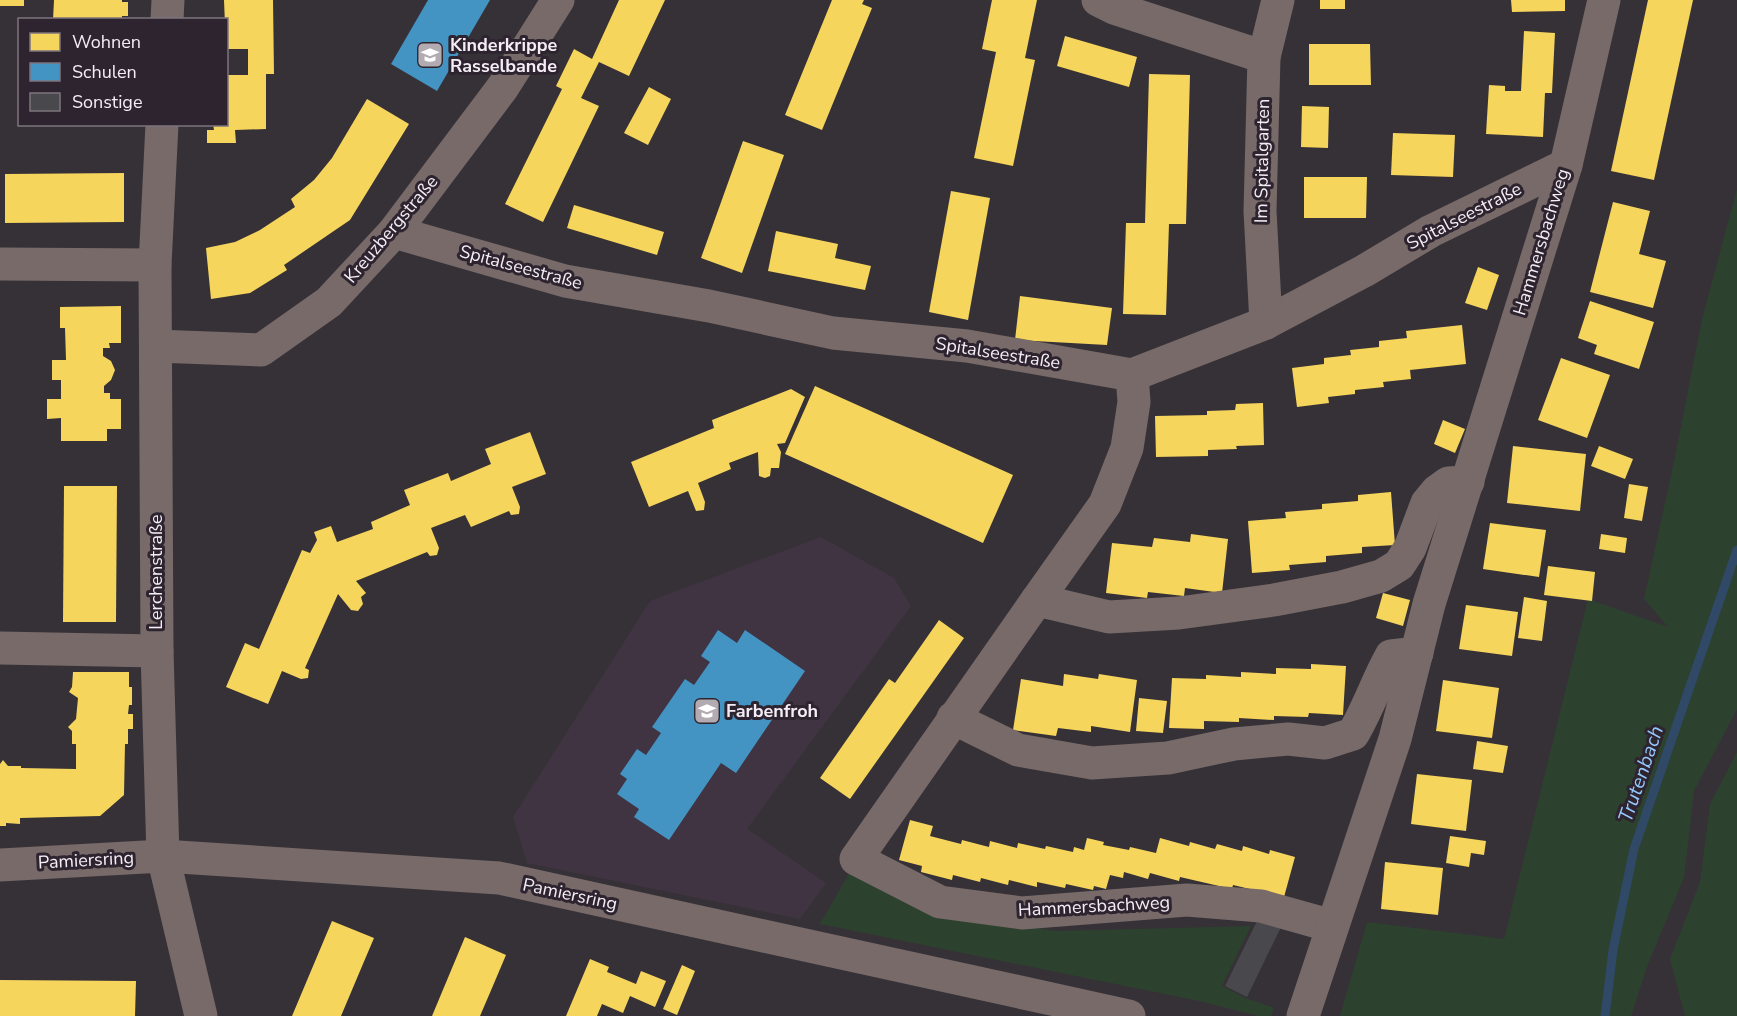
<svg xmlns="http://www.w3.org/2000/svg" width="1737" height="1016" font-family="'Nunito Sans',sans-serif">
<rect width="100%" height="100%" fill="#363137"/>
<polygon fill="#403443" points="821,537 894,578 911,606 747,829 826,883 800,919 527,863 513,817 650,601"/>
<g fill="#2d412f">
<polygon points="1737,189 1737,709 1694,791 1684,878 1648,964 1631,1016 1340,1016 1367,922 1504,939 1588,599 1668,627 1644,599 1675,457 1702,319"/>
<polygon points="1737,752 1737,1016 1685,1016 1670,959 1700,882 1710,804"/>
<polygon points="851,870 1003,923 1056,931 1251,926 1222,986 1246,998 1274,1008 1271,1016 1258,1016 1199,1001 820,924"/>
</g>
<g fill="#f6d55c">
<rect x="0" y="0" width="24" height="6"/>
<polygon points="54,0 122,0 122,2 128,2 128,16 122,16 122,20 53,20"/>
<polygon points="224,0 273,0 274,74 266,74 266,129 235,130 236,143 207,143 207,130 214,130 213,124 226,124 226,75 248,75 248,49 226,49"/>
<polygon points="619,0 665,0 629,76 599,62 581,98 599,106 543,222 505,204 562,89 556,86 574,49 592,59"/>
<polygon points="832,0 864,0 862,4 872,8 822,130 785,115"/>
<polygon points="992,0 1037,0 1025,58 1035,60 1013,166 974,158 996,52 982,49"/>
<rect x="1320" y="0" width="25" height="9"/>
<polygon points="1511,0 1565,0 1565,11 1512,12"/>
<polygon points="1648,0 1693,0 1654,180 1611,171"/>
<polygon points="1524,31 1555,33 1552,93 1545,93 1543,137 1486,134 1489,85 1505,86 1505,91 1521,91"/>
<polygon points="1065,36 1137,57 1129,87 1057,66"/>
<polygon points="1309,44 1370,44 1371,85 1309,85"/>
<polygon points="1149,74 1190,75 1186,224 1169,224 1166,315 1123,314 1126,223 1145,223"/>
<polygon points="649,87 671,99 648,145 624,133"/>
<polygon points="367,99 409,124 350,220 284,265 287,270 250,293 211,299 206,248 235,242 260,230 295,207 291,199 314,180 332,158"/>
<polygon points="1302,106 1329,107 1328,148 1301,147"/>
<polygon points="1393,133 1455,135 1453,177 1391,175"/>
<polygon points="743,141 784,155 742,273 701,258"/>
<polygon points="124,173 124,222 5,223 5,174"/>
<polygon points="1304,177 1367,177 1366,218 1304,218"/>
<polygon points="951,191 990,198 968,320 929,312"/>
<polygon points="1613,202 1650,211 1639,254 1666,261 1653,308 1590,292"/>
<polygon points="574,205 664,232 657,255 567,228"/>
<polygon points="776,231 838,244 835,258 871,266 865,290 768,271"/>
<polygon points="1478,267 1499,275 1487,310 1465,303"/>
<polygon points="1020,296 1112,308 1107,345 1015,340"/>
<polygon points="1590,301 1654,322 1639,369 1594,354 1597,345 1578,338"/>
<polygon points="121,306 121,343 109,343 110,348 103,348 103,356 111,361 115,370 111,380 104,386 104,393 110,393 110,399 121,399 121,429 107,429 107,441 61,441 61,418 47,419 47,399 61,399 61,380 52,380 52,360 66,360 65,328 60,328 60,307"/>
<polygon points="1462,325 1466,364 1410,370 1411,379 1383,382 1384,387 1355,390 1355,394 1328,397 1329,403 1297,407 1292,368 1324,364 1324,358 1351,355 1350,350 1379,347 1379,341 1407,338 1406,331"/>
<polygon points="1561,358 1610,375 1587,438 1538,420"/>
<polygon points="815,386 1013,475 983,543 785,454"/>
<polygon points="791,389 805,397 785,443 777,444 781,452 779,468 771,468 770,476 765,478 759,476 758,452 729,463 731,469 698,483 705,502 704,510 696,511 688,491 649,507 631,462 714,428 712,420"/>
<polygon points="1263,403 1264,445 1236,446 1237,449 1208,450 1208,456 1156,457 1155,416 1207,415 1207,411 1235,410 1236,404"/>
<polygon points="1443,420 1465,429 1455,453 1434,444"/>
<polygon points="530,432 546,474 512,487 520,507 519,514 511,515 509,511 471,527 465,515 431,528 439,548 437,555 430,556 427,552 356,581 366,593 361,597 363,604 358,611 351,610 338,594 305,668 309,670 308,678 301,679 282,671 268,704 226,687 245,643 259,649 302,550 310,553 317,540 314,532 331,526 337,542 373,529 371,522 410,505 404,490 448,473 451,481 491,464 485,449"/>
<polygon points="1513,446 1586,454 1580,511 1507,503"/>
<polygon points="1599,446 1633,459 1625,479 1591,466"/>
<polygon points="1629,484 1648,487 1642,521 1624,518"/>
<polygon points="64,486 117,486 116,622 63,622"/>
<polygon points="1391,492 1395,545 1362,547 1362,553 1326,556 1326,562 1289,565 1290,570 1252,573 1248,521 1286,518 1285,512 1322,509 1322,504 1358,501 1358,495"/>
<polygon points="1490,523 1546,530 1539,577 1483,569"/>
<polygon points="1191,534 1228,539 1222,593 1185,588 1184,596 1148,592 1147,598 1106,593 1112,543 1152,547 1154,538 1190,542"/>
<polygon points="1601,534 1627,538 1625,553 1599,549"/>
<polygon points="1548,566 1595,572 1592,601 1544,595"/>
<polygon points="1383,593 1410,600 1403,626 1376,618"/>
<polygon points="1524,597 1547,601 1542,641 1518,638"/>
<polygon points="1466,605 1518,612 1512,656 1459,649"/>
<polygon points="939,620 964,638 850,799 820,778 889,679 895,683"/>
<polygon points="1311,664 1346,666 1343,715 1309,713 1308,717 1274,716 1274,720 1239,718 1239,722 1204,721 1204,729 1169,728 1172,678 1206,679 1206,675 1241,677 1241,672 1276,674 1276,668 1311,669"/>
<polygon points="73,672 129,672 129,687 132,687 132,705 129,705 128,714 133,714 133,729 128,729 128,744 125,744 124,795 100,816 20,818 20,824 6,823 6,826 0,826 0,764 3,760 8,766 21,766 21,768 76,769 76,744 72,744 72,731 68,727 76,719 78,698 69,692 72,687"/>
<polygon points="1064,674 1098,679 1099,674 1137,680 1130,732 1091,726 1091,732 1058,728 1056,736 1013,730 1021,679 1063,686"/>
<polygon points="1443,680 1499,688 1492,738 1436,731"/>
<polygon points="1139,698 1167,701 1163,733 1136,731"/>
<polygon points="1477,741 1508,746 1503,773 1473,769"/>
<polygon points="1417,774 1472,780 1466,831 1411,824"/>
<polygon points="910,820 933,826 930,836 961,844 962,840 989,847 990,841 1017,848 1018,843 1045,849 1046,846 1073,852 1074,847 1084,850 1087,838 1104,842 1103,845 1129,850 1130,847 1156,853 1160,838 1189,846 1190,842 1215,849 1217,844 1242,851 1243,846 1269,854 1270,850 1295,857 1284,897 1233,885 1232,889 1180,877 1179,881 1150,873 1148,879 1124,872 1123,878 1110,875 1106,889 1094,886 1093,890 1066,884 1065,888 1037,882 1037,887 1009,880 1008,885 981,878 980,882 953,875 952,880 921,872 922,866 899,860"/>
<polygon points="1450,836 1486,841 1484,855 1471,853 1469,867 1446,863"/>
<polygon points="1385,862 1443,868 1438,915 1381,909"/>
<polygon points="332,921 374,938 360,971 341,1016 292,1016"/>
<polygon points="465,937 506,955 492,988 480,1016 432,1016"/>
<polygon points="590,959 609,967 607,972 636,984 641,971 666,981 655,1007 630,996 623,1013 602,1004 597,1016 566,1016"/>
<polygon points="682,965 695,971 677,1015 663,1009"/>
<polygon points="0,980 136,981 135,1016 0,1016"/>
</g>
<g fill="#4393c3">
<polygon points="428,0 490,0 437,91 391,64"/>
<polygon points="718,630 737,643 745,630 805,671 736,773 721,763 669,840 634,817 639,809 617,794 627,779 620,774 637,749 646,755 661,733 652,727 685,679 694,685 710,662 701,656"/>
</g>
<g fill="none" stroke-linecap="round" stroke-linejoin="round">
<polyline stroke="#2f4966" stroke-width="9" points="1605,1016 1613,950 1634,849 1737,550"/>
</g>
<polygon fill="#49484d" points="1260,915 1282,925 1247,997 1225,986"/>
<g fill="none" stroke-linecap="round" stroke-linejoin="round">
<g stroke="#776a69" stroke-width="33">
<polyline points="1098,0 1114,8 1264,57"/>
<polyline points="167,20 168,0"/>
<polyline points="162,124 155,265 157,651 163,856 201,1016"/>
<polyline points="394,232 565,281 709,306 833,333 967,346 1132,375 1266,323 1364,271 1431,231 1566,165"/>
<polyline points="0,264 155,265"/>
<polyline points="1266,323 1260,211 1264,57 1278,0"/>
<polyline points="156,346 261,350 329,302 394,232 503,87 558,0"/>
<polyline points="1037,600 1105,504 1127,448 1134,402 1132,375"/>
<polyline points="0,648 157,651"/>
<path d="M953 718 1018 750 1092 763 1168 758 1234 744 1288 739 1325 743 1353 734C1368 709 1377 681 1391 656L1417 653"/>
<polyline points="0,865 163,856 499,878 1129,1016"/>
<polyline points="1332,926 1261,906 1187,900 1022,913 940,902 856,859 1037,600 1109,617 1179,613 1274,600 1342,587 1381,576 1399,565 1410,548 1427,503 1437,491 1448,483 1468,482"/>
<polyline points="1303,1016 1395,739 1429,604 1566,165 1604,0"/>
</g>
</g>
<defs>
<symbol id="school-square" viewBox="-11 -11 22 22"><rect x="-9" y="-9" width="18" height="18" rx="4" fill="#b2abb2" stroke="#2d242f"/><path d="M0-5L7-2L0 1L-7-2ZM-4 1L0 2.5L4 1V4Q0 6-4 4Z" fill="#fff"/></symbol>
</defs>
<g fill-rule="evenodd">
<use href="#school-square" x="415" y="40" width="30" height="30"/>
<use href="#school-square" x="692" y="696" width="30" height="30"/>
</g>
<g text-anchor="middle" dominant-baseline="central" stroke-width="6" stroke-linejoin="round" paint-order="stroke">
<g font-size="18" font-weight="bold" fill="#f4edf5" stroke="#2d242f" text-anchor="start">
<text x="450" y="45">Kinderkrippe<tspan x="450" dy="21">Rasselbande</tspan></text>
<text x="726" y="711">Farbenfroh</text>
</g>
<g font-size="18" fill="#f4edf5" stroke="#2d242f">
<text transform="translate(1262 161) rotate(-89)">Im Spitalgarten</text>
<text transform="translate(1464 216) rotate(-27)">Spitalseestraße</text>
<text transform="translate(391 229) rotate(-50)">Kreuzbergstraße</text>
<text transform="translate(1541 242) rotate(-73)">Hammersbachweg</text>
<text transform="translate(521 267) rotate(15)">Spitalseestraße</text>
<text transform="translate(998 353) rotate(9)">Spitalseestraße</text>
<text transform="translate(156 572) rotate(-90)">Lerchenstraße</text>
<text transform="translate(86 860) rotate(-3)">Pamiersring</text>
<text transform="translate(570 894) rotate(12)">Pamiersring</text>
<text transform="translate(1094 906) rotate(-3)">Hammersbachweg</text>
</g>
<g font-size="20" font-style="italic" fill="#96c9ff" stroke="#2d242f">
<text transform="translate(1641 774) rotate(-71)">Trutenbach</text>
</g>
</g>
<rect x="18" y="18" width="210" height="108" fill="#2d242f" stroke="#7d747e" stroke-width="1.5"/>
<rect x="30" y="33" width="30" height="18" fill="#f6d55c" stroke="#7d747e" stroke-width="1.5"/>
<text x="72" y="48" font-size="18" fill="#f4edf5">Wohnen</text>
<rect x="30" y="63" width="30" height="18" fill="#4393c3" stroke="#7d747e" stroke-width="1.5"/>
<text x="72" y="78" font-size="18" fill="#f4edf5">Schulen</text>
<rect x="30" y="93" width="30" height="18" fill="#49484d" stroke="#7d747e" stroke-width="1.5"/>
<text x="72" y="108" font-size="18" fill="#f4edf5">Sonstige</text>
</svg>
